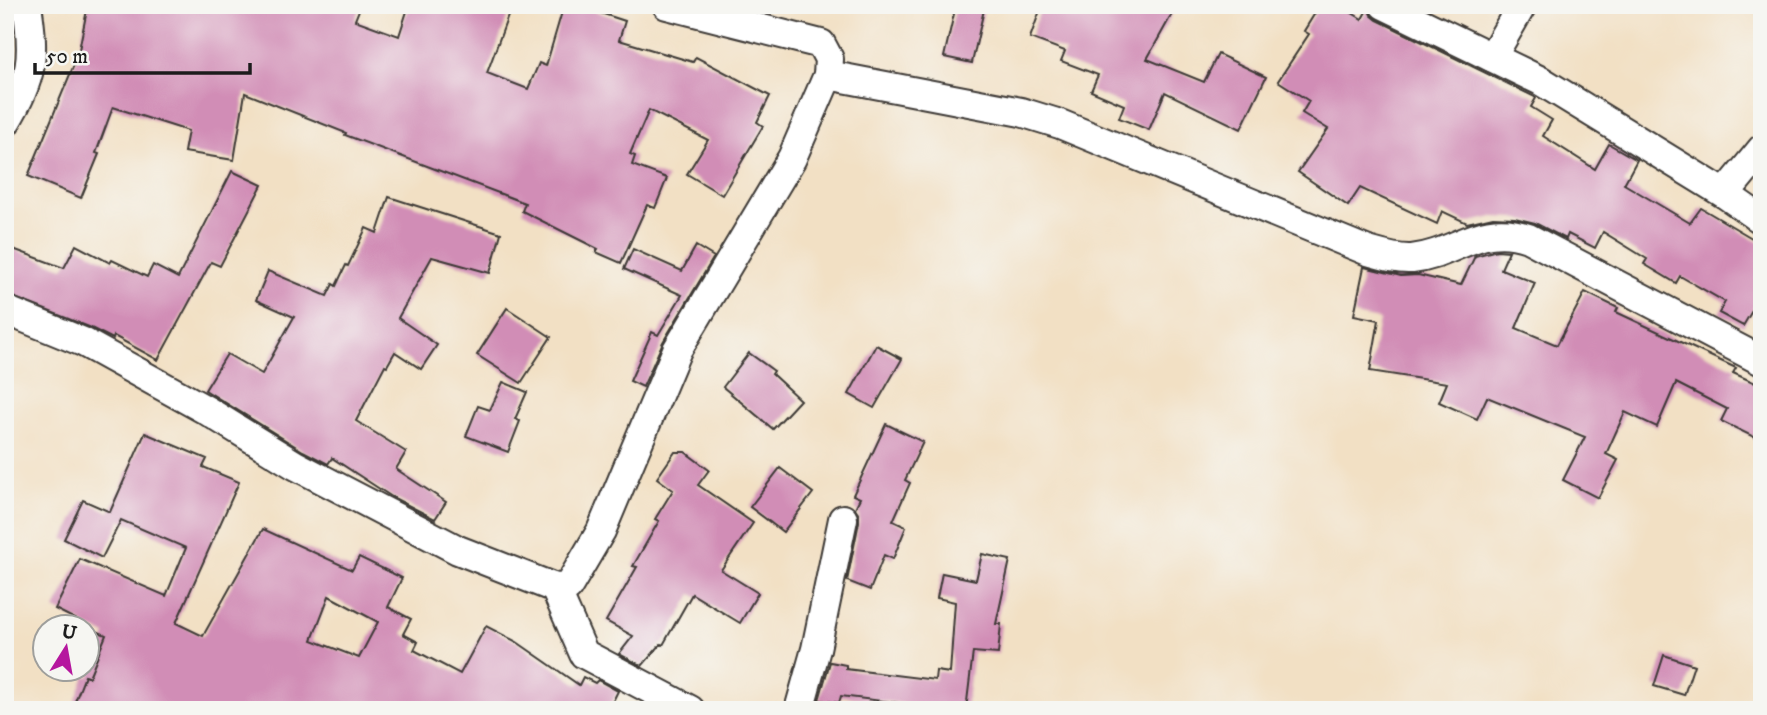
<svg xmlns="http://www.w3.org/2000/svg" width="1767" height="715" font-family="'IM FELL DW Pica',serif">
<rect width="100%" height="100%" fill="#f6f6f2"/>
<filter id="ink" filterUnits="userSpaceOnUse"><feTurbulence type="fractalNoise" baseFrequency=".0143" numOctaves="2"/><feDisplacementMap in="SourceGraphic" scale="14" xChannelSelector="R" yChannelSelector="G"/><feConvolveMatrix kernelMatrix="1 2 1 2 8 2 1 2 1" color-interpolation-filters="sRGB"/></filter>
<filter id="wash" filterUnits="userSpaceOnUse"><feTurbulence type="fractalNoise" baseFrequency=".00686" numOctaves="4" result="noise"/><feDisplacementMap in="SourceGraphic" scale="28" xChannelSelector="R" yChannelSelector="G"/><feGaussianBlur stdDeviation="1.57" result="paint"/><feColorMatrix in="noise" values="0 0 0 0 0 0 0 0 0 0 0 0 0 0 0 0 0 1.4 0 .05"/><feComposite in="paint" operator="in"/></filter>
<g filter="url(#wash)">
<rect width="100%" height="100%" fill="#f2e0c4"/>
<g id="blocks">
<g fill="#d18db6" fill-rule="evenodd">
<polygon points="88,5 361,5 355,20 399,36 409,5 512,5 487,73 528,89 539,63 546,66 564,5 576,5 625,21 619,40 693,62 696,57 770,96 757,122 763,126 722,195 687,174 708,140 649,110 630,154 635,156 632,165 667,178 655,208 647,205 621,263 596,252 598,249 522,211 525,203 345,135 346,133 245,93 234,160 184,152 188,131 113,107 96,153 99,154 81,198 28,176 78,55"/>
<polygon points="956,5 985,5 972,63 944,57"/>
<polygon points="1042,5 1177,5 1147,59 1204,82 1218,54 1266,77 1241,129 1165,92 1149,130 1119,118 1124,105 1091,91 1098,75 1061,61 1065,51 1030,38"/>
<polygon points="1320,5 1339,5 1362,19 1368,8 1371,15 1377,20 1533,96 1536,98 1531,107 1552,120 1543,136 1595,169 1609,144 1637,160 1624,184 1690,223 1701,208 1762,244 1762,294 1743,326 1719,313 1725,302 1680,276 1676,283 1644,264 1647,259 1603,232 1595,248 1568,234 1566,239 1535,223 1515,218 1493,217 1467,223 1442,211 1437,224 1360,188 1348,206 1298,172 1328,129 1302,113 1309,101 1278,81 1309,34 1304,31"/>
<polygon points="232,171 262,185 220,266 211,262 158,360 114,336 113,339 89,327 5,294 5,246 64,268 76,245 110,263 112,260 147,277 153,265 178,278"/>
<polygon points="389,197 501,233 490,273 432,257 398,318 437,345 421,369 395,352 387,366 385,365 356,421 406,452 396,469 446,502 435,519 392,497 332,458 328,464 303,451 205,390 227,354 262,374 294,317 256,300 268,271 327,296 333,284 336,286 346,265 348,266 366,228 377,233"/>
<polygon points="696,246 714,257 663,342 643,387 630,381 652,332 658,335 682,295 624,269 633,249 682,271"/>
<polygon points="1497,250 1509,251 1501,269 1535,283 1516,328 1557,345 1585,292 1618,308 1616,312 1736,368 1733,373 1762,386 1762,441 1721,421 1727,409 1676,383 1657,427 1625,412 1606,454 1618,460 1598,498 1563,480 1585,437 1487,397 1477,419 1439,402 1447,383 1370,371 1379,320 1354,315 1364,267 1401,276 1418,275 1461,285 1475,256"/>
<polygon points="507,308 551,337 521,383 477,355"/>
<polygon points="876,345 902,359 874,408 849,394"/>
<polygon points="749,353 774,371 772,374 800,400 773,429 723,387"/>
<polygon points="503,382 527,392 515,419 520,421 508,452 466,436 478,406 490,410"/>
<polygon points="886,424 923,442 905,480 910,483 893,521 906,527 893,559 884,555 870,590 847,581 859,522 859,514 855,508 860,498 853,495"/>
<path d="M145 433 207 459 203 467 239 482 176 623 203 636 263 529 352 570 359 557 402 578 388 607 411 619 403 634 418 642 414 650 460 674 486 626 517 642 579 685 583 677 595 683 598 680 618 691 610 707 614 710H90L74 704 85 676 89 677 106 635 82 625 83 623 55 609 80 559 166 596 186 548 121 520 102 558 64 539 83 500 110 512ZM329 596 378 622 359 658 312 640Z"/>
<polygon points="675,452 685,452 709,470 698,485 753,523 721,570 758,593 740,623 692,594 663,645 661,644 642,666 619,654 633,636 606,621 637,567 633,566 659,521 655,519 673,490 657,478"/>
<polygon points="780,468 813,493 783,532 750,507"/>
<polygon points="982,554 1010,560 996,624 1001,624 998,654 973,652 966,710 931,710 931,707 841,696 839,703 819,700 830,662 846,665 846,669 935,680 936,671 950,673 955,602 937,598 942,573 976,580"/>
<polygon points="1664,655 1694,665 1684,695 1654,686"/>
</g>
</g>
</g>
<g filter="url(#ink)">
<use href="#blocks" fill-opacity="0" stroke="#3c3935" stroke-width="2"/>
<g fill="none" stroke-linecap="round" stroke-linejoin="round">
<defs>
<g id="street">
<polyline points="1384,5 1541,81 1725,194 1762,220"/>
<polyline points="1492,57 1522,5"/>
<path d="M828 75 1021 112 1060 124 1368 251C1382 255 1397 260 1412 259 1457 254 1480 221 1528 238L1762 361"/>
<path d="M5 123C33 78 35 57 27 5"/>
<polyline points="1725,194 1762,149"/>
<polyline points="5,310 83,342 206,410 295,465 458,550 555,588 568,587 601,531 677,350 792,158 828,75 829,59 821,44 667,5"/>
<polyline points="555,588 584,654 690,710"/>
<polyline points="799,710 816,649 843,519"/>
</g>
</defs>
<use href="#street" stroke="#3c3935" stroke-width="32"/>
<use href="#street" stroke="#fff" stroke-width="28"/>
</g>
</g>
<rect width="1767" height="715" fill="none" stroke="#f6f6f2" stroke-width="28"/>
<g transform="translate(66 648) rotate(11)"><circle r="33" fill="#f6f6f2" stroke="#9f9f9c" stroke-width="2"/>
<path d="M0-5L12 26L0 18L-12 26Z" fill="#b5179e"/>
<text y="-10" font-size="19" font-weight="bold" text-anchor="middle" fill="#1c1c1c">U</text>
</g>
<path d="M35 63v10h215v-10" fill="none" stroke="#1c1c1c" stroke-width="3.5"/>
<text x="46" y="63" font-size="21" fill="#1c1c1c" stroke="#f6f6f2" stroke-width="5" paint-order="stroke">50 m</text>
</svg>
